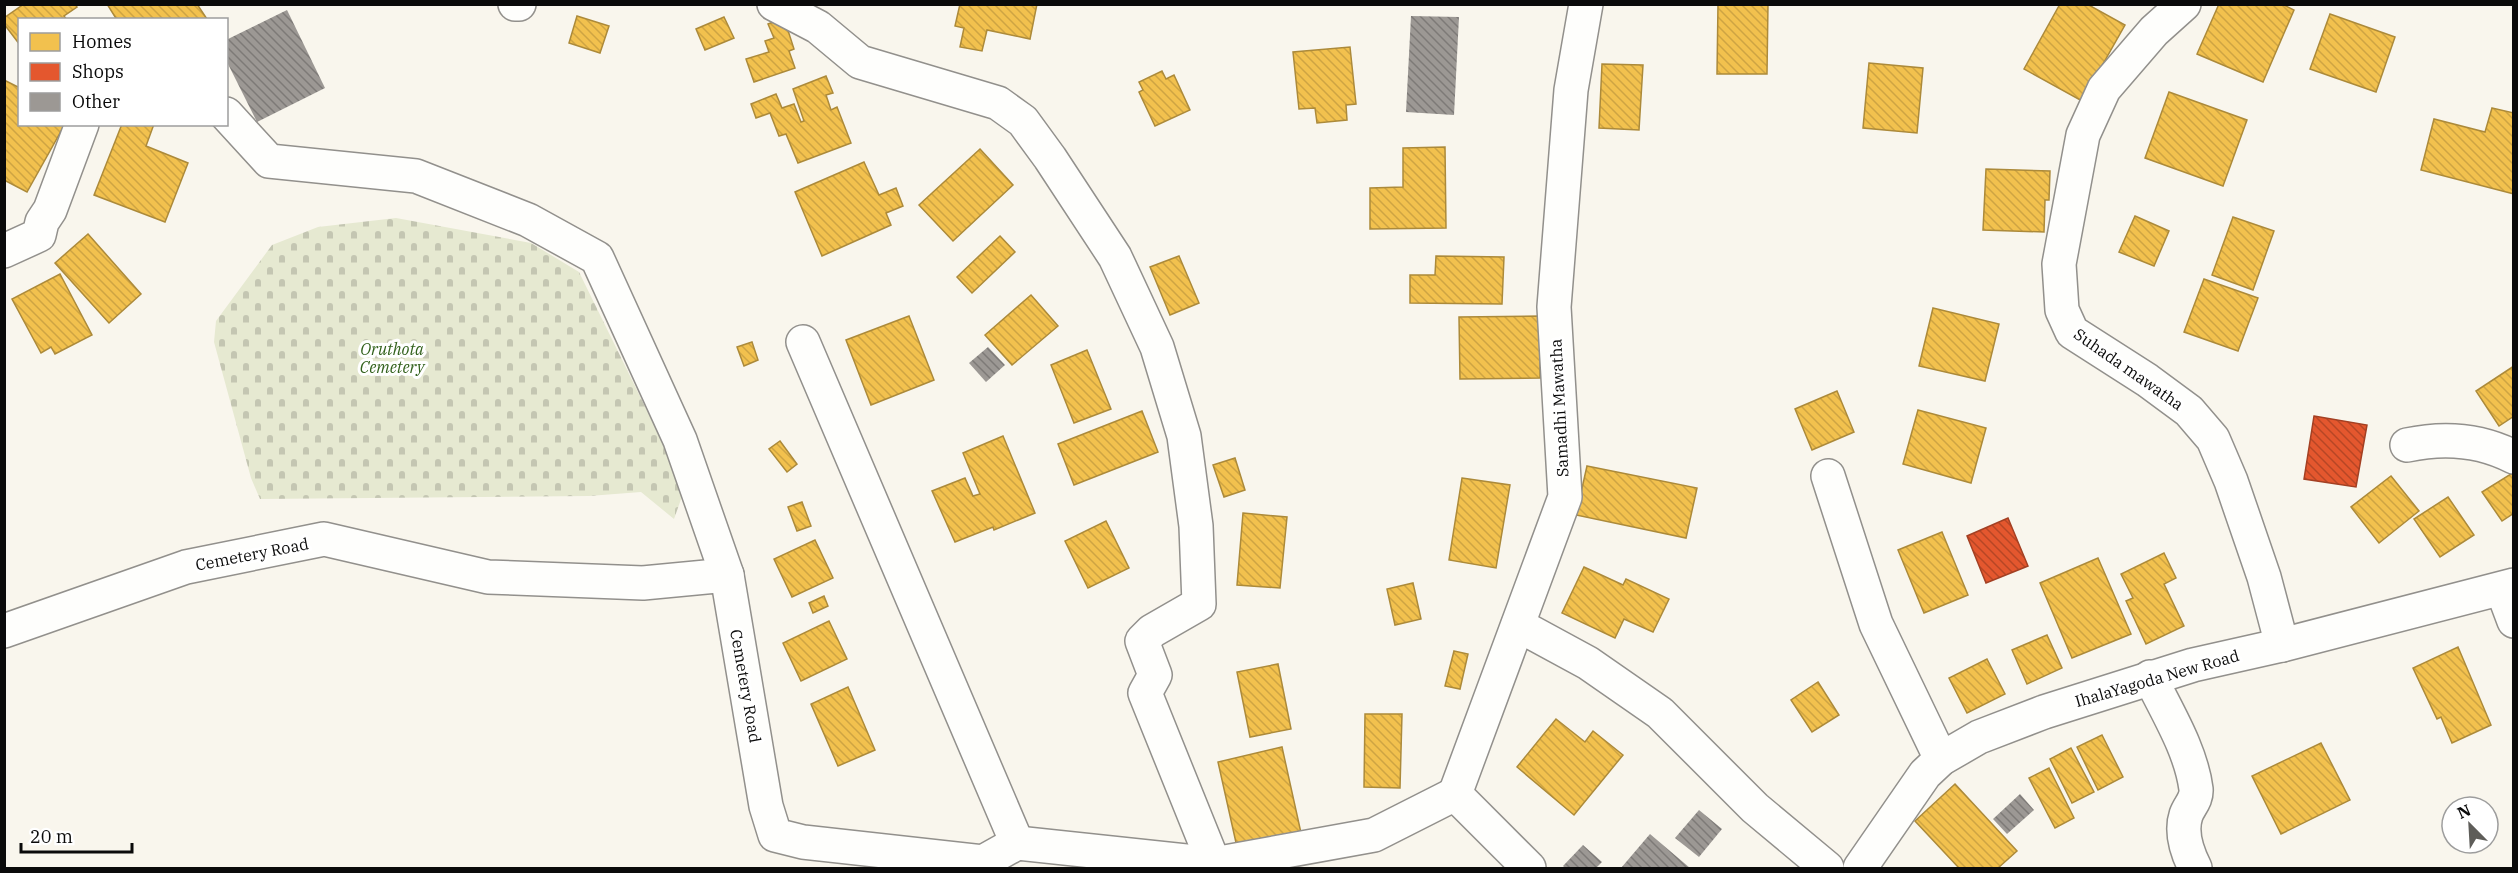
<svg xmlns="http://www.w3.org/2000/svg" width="2518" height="873" font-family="'IBM Plex Serif',serif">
<defs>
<pattern id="cemetery-stones" width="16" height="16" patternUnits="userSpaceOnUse" patternTransform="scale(1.5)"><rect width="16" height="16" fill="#e6e9d1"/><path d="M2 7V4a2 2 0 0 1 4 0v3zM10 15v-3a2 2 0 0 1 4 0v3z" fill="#c4c6b2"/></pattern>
<pattern id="homes-back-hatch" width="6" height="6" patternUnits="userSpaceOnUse" patternTransform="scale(1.5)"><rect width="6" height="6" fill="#f2c14e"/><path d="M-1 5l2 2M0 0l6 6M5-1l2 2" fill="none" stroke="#cea443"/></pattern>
<pattern id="shops-back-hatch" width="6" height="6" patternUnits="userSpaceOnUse" patternTransform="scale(1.5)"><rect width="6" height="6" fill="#e4572e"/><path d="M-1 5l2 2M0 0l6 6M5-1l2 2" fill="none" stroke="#b74625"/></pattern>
<pattern id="building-back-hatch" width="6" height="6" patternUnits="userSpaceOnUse" patternTransform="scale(1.5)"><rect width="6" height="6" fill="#9c9894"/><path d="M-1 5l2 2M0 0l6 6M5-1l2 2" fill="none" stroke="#7d7a77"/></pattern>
</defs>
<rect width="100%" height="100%" fill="#f9f6ed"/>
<polygon fill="url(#cemetery-stones)" points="396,218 531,243 579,272 685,488 674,519 641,492 589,496 260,499 251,478 214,342 216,321 272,245 318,227"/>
<g fill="url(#homes-back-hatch)" stroke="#ac8a3a" stroke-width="1.5">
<polygon points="24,4 75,4 77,7 64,16 67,20 20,20 20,45 4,24 4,18"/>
<polygon points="107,4 197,4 207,19 117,20"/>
<polygon points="960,4 1037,4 1030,39 987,30 982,51 960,47 964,28 955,26"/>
<polygon points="1718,4 1768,4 1767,74 1717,74"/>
<polygon points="2060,4 2087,4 2125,25 2082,101 2024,69"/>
<polygon points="2219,4 2282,4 2294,10 2263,82 2197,54"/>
<polygon points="2330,14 2395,37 2376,92 2310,69"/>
<polygon points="577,16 609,26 600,53 569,43"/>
<polygon points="724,17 734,38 705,50 696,29"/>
<polygon points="784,18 794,49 789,51 795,68 754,82 746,59 769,52 765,41 774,38 768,24"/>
<polygon points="1350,47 1356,104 1346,105 1347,120 1317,123 1315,108 1299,109 1293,52"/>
<polygon points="1869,63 1923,68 1917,133 1863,128"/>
<polygon points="1602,64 1643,65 1639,130 1599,128"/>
<polygon points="1162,71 1166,79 1174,75 1190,110 1155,126 1139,92 1143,90 1139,82"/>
<polygon points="826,76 833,93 826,95 831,110 837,107 851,143 798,163 786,134 779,136 770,113 756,118 751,104 776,94 782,108 794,104 801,122 804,121 793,89"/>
<polygon points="4,80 20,88 20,124 65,124 27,192 4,180"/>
<polygon points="2169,92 2247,120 2223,186 2145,158"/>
<polygon points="2492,108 2514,113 2514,194 2421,170 2434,119 2485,132"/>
<polygon points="122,124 154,124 146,146 188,163 165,222 94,195"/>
<polygon points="1445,147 1446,228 1370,229 1370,188 1403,187 1403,148"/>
<polygon points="980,149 1013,185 953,241 919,205"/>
<polygon points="864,162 879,195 896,188 903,206 886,213 891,225 822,256 795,192"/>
<polygon points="1986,169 2050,171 2049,200 2045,200 2044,232 1983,230"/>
<polygon points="2135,216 2169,231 2154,266 2119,252"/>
<polygon points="2233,217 2274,231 2253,290 2212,275"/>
<polygon points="88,234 141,294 109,323 55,263"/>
<polygon points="1000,236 1015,252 972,293 957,277"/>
<polygon points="1179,256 1199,303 1170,315 1150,267"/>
<polygon points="1436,256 1504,257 1502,304 1410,303 1410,275 1435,275"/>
<polygon points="60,274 92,335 55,354 51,347 41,353 12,299"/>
<polygon points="2204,279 2258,298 2238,351 2184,332"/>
<polygon points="1031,295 1058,326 1012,365 985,335"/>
<polygon points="1933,308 1999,324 1985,381 1919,366"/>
<polygon points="909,316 934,380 871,405 846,340"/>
<polygon points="1540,316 1540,378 1460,379 1459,317"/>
<polygon points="752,342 758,360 744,366 737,347"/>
<polygon points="1087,350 1111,409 1074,423 1051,365"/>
<polygon points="2514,366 2514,416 2499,426 2476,391"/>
<polygon points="1837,391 1854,432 1812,450 1795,409"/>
<polygon points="1918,410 1986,428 1971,483 1903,464"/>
<polygon points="1142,411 1158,452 1074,485 1058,444"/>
<polygon points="1003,436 1035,513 994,530 993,527 955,542 932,491 965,478 973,496 980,494 963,453"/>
<polygon points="780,441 797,464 787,472 769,449"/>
<polygon points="1235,458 1245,490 1224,497 1213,465"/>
<polygon points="1587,466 1697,488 1686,538 1576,515"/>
<polygon points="2514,472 2514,513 2502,521 2482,492"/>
<polygon points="2391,476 2419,511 2379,543 2351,507"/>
<polygon points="1462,478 1510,485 1496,568 1449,560"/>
<polygon points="2448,497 2474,535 2440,557 2414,519"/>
<polygon points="802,502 811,526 797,531 788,507"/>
<polygon points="1243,513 1287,517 1280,588 1237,585"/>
<polygon points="1106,521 1129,568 1088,588 1065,541"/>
<polygon points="1942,532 1968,595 1924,613 1898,550"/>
<polygon points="815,540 833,578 792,597 774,559"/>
<polygon points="2164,553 2176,578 2164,584 2184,626 2146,644 2126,601 2133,598 2121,574"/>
<polygon points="2098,558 2131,634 2072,658 2040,583"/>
<polygon points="1584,567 1623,585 1626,579 1669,599 1653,632 1624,619 1615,638 1562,613"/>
<polygon points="1413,583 1421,619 1395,625 1387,589"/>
<polygon points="824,596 828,606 813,613 809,603"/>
<polygon points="829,621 847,659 801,681 783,643"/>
<polygon points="2047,635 2062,668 2027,684 2012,650"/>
<polygon points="2458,647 2491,725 2452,743 2441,717 2437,719 2413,668"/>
<polygon points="1454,651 1468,654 1460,689 1445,686"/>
<polygon points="1987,659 2005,694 1967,713 1949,678"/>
<polygon points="1278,664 1291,729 1250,737 1237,672"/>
<polygon points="1818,682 1839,715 1812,732 1791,700"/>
<polygon points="848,687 875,750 838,766 811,704"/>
<polygon points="1365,714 1402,714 1400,788 1364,787"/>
<polygon points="1556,719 1585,742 1593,731 1623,755 1574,815 1517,767"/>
<polygon points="2102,735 2123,777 2098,790 2077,747"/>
<polygon points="2321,743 2350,800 2281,834 2252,776"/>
<polygon points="1282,747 1303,842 1239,856 1218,762"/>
<polygon points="2071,748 2094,792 2072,803 2050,759"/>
<polygon points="2049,768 2074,818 2055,828 2029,778"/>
<polygon points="1955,784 2017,851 1998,868 1959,868 1915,821"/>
</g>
<g fill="url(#shops-back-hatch)" stroke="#a34023" stroke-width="1.5">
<polygon points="2314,416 2367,425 2356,487 2304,479"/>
<polygon points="2008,518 2028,566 1986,583 1967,536"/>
</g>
<g fill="url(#building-back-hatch)">
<polygon points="287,10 325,88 257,122 226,60 226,40"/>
<polygon points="1411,16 1459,17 1454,115 1406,112"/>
<polygon points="988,347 1005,365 986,382 969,363"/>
<polygon points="2020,794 2034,810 2007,834 1993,819"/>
<polygon points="1699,810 1722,829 1699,857 1675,838"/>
<polygon points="1650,834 1690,868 1621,868"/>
<polygon points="1583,845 1602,862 1596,868 1565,868 1563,866"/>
</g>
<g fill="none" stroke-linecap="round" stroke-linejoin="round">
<defs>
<g id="minor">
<polyline points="515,4 519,4"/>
<polyline points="774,4 818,27 860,62 998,103 1023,121 1050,158 1115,257 1157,347 1184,436 1196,526 1199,604 1152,631 1142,641 1155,675 1145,693 1214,864"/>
<polyline points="2184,4 2154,31 2104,89 2083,135 2059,264 2062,310 2072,332 2147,380 2189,411 2213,439 2231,481 2264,577 2282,645"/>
<polyline points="226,114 269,161 416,176 528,220 597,258 680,440 727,575"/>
<polyline points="4,251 39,235 42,222 50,210 82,124"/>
<polyline points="803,342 1017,843"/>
<path d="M2407 445C2444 437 2479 439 2514 457"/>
<polyline points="1828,476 1876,624 1941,759"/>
<polyline points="2502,589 2514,621"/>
<polyline points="1518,625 1588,663 1660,713 1755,808 1827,868"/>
<polyline points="4,631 186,567 324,539 488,577 643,583 727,575 766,806 775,835 803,842 983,862 1017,843 1214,864 1374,835 1455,794"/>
<path d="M2150 677C2167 712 2191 750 2196 789 2197 800 2189 806 2186 815 2180 833 2187 852 2195 868"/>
<polyline points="1455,794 1565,497 1554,307 1571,90 1586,4"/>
<polyline points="1455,794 1529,868"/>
<polyline points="1860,868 1925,774 1941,759 1979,737 2044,712 2193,665 2282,645 2514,585"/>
</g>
</defs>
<use href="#minor" stroke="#92908c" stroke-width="36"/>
<use href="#minor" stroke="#fefefc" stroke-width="33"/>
</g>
<g text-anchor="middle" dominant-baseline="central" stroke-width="6" stroke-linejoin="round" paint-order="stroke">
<g font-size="16" font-style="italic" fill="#32611c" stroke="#fff">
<text x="392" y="349">Oruthota<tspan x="392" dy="18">Cemetery</tspan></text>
</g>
<g font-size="16" fill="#0a0a0a" stroke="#fff">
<text transform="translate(2129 369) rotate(35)">Suhada mawatha</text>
<text transform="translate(1559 408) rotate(-93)">Samadhi Mawatha</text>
<text transform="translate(252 554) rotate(-11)">Cemetery Road</text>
<text transform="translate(2157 678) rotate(-16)">IhalaYagoda New Road</text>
<text transform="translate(746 686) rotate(80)">Cemetery Road</text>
</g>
</g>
<rect width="2518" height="873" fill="none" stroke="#0a0a0a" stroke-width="12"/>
<rect x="18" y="18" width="210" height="108" fill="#ffffff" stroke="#9d9d9d" stroke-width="1.5"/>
<rect x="30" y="33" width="30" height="18" fill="#f2c14e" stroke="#9d9d9d" stroke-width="1.5"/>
<text x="72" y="48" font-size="18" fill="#0a0a0a">Homes</text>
<rect x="30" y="63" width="30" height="18" fill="#e4572e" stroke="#9d9d9d" stroke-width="1.5"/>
<text x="72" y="78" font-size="18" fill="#0a0a0a">Shops</text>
<rect x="30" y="93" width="30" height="18" fill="#9c9894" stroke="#9d9d9d" stroke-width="1.5"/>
<text x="72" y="108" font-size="18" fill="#0a0a0a">Other</text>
<g transform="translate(2470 825) rotate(336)"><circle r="28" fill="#ffffff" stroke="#9d9d9d" stroke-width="1.5"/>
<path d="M0-4.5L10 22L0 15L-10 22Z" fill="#5e5d59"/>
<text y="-9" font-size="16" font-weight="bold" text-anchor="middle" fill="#0a0a0a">N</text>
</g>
<path d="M21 843v9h111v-9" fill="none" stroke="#0a0a0a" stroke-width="3"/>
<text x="30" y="843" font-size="18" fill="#0a0a0a" stroke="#ffffff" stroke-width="4.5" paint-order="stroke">20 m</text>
</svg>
